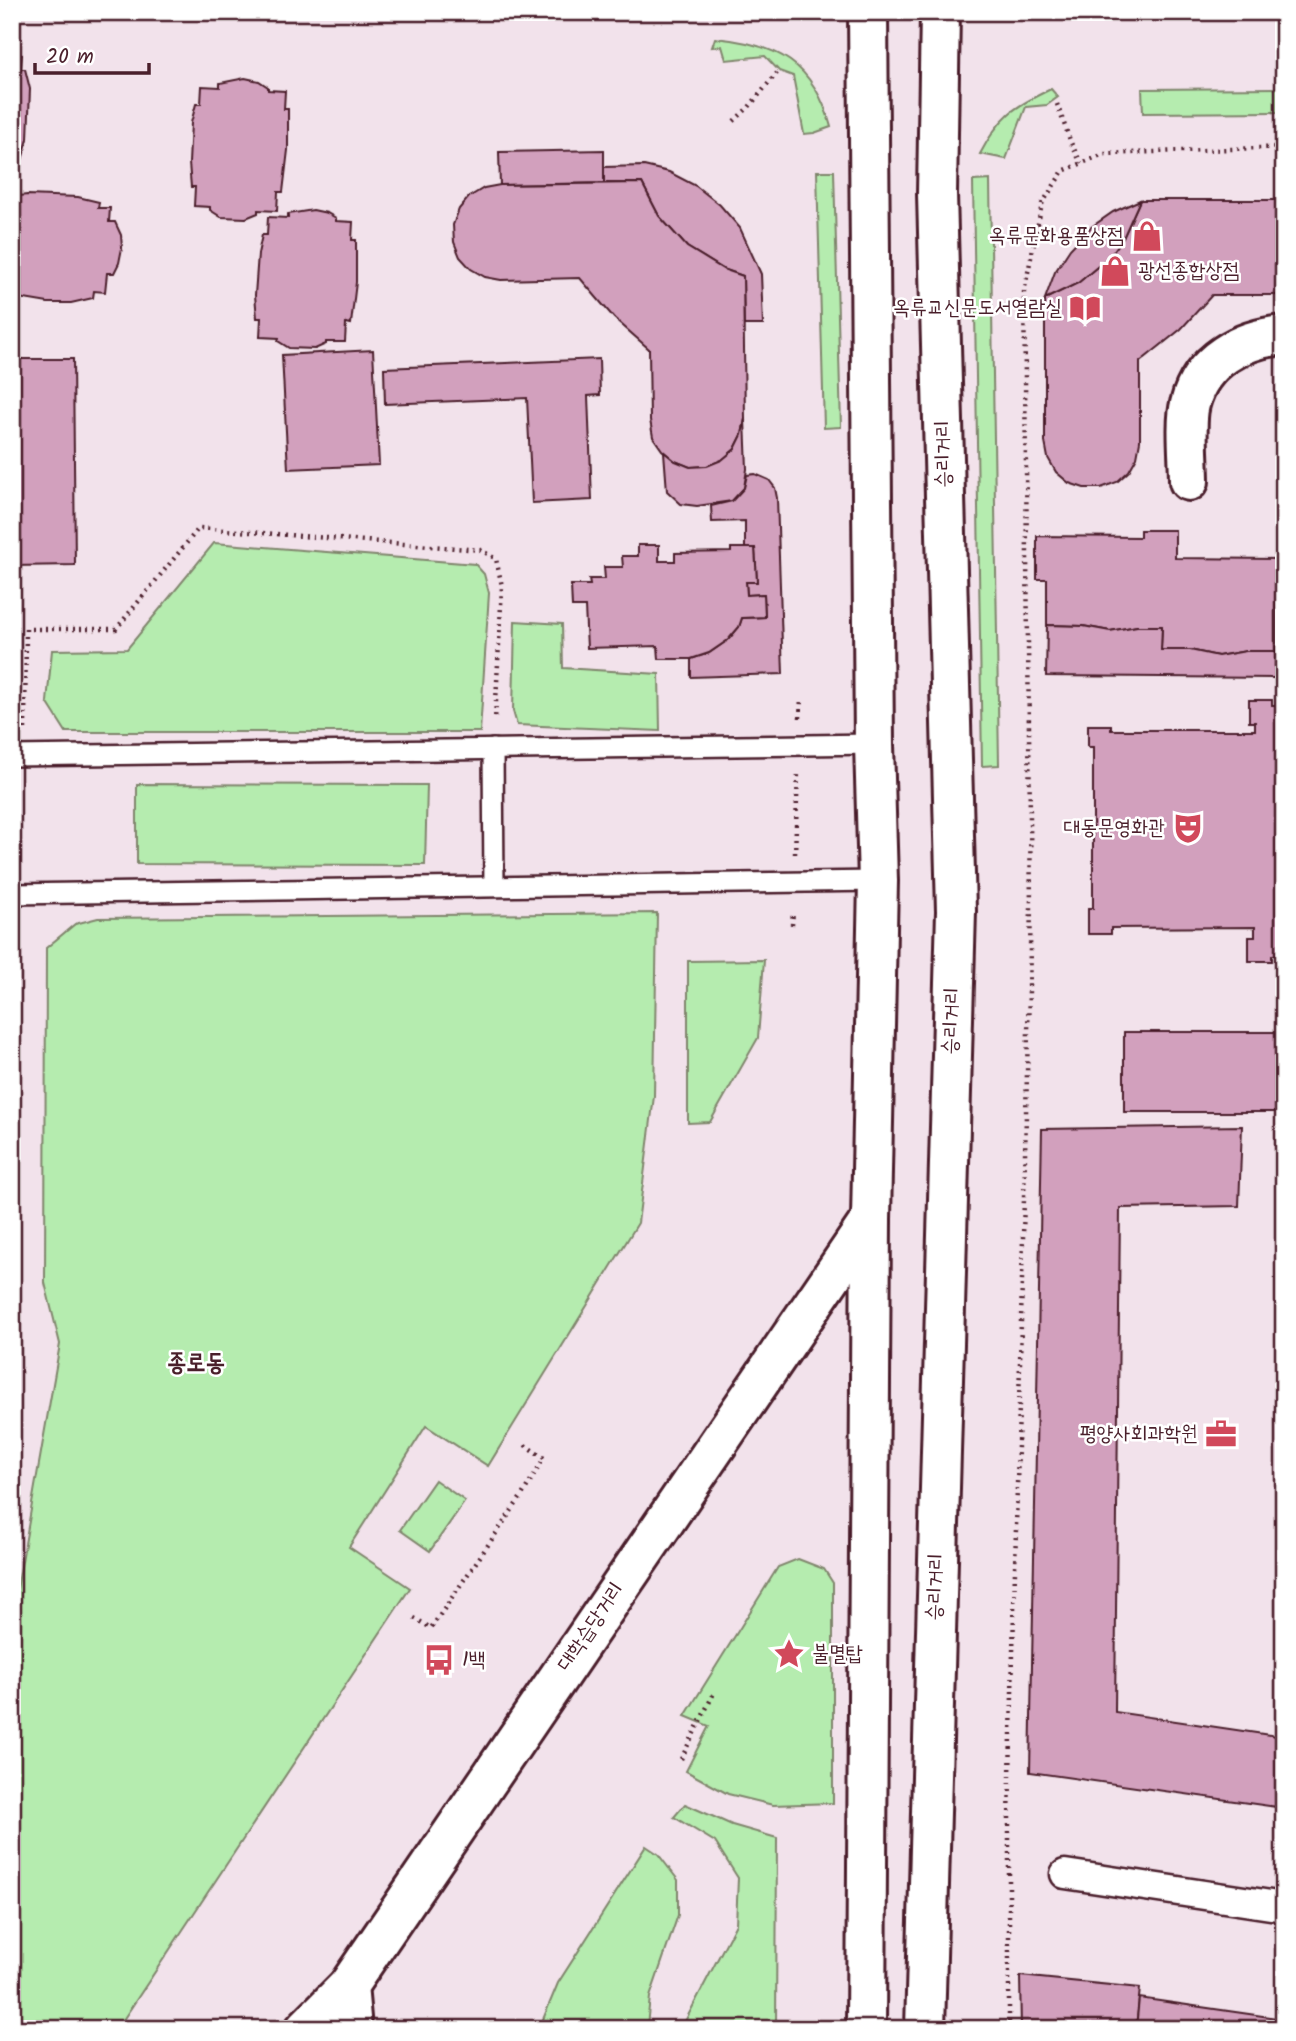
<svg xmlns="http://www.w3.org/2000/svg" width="1296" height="2041" font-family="Kalam,'Poor Story',sans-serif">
<rect width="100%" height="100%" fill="#f2e2eb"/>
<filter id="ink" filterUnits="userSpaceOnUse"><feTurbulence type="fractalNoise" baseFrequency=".0143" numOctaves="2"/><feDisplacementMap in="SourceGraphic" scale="14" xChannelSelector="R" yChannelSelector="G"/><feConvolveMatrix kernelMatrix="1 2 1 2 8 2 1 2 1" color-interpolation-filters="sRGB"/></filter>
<g filter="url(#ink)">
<g fill="#b5ecaf" stroke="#80866d" stroke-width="2">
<path d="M715 38C777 44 814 63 831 127L814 133 804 134 793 76 779 71 765 56 726 60 722 46 712 47Z"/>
<polygon points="1284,88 1284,112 1143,113 1142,89"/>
<path d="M1051 89 1058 97 1047 105 1026 107 1006 159 980 154C1000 116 1013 107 1051 89Z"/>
<polygon points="817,171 834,171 841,427 824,428"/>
<polygon points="990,180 999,765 982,766 973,181"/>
<polygon points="214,543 475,564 484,574 489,593 480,732 66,732 47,702 52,650 127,649"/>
<polygon points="515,621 562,624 563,668 659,674 660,731 517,725 513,711"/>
<polygon points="137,784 427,785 425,865 137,864"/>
<polygon points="657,913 654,1096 638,1223 488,1466 426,1426 349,1547 410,1588 117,2029 12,2029 12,1618 60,1344 45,1283 46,948 75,924 98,918"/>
<polygon points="764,960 758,1038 710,1122 688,1123 688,961"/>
<polygon points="435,1480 465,1501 430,1551 400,1530"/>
<polygon points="798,1559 824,1569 833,1583 833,1803 773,1805 728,1794 686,1771 709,1726 685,1716 778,1567"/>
<polygon points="685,1804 732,1825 777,1838 776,2029 681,2029 736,1924 738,1878 715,1842 674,1817"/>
<polygon points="646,1846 658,1854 678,1880 678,1915 650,1997 647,2026 655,2029 539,2029 558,1983"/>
</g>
<g fill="#d2a0bd" stroke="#4a1f2b" stroke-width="2">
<polygon points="12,54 22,55 21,69 25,69 30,89 28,139 22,160 18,160 17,176 12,176"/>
<polygon points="245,78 259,81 268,87 268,90 285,91 284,109 288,109 288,150 283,192 278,192 277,211 258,210 258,213 246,218 221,217 210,210 210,207 194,206 195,187 191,187 189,163 191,123 196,104 201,104 202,86 220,87 220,83"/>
<polygon points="604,150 604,183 500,185 499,152"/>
<polygon points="644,166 669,172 696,186 720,205 740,228 761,274 763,325 744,325 743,276 723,269 687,247 659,216 642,183 604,183 604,167"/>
<polygon points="642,183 659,216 687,247 723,269 743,276 745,419 742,435 735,449 722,460 707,466 690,467 675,461 662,450 653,437 650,420 649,349 614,318 580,278 501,280 485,277 471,269 460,257 454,242 453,225 459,209 469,197 484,188 500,185"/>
<polygon points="27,195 78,197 99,202 98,208 110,208 109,222 115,222 121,235 122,248 119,263 114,273 107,273 105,292 94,291 93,298 71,303 48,303 12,297 12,197"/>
<polygon points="1140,200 1284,200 1284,295 1212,295 1181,329 1140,362 1140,441 1137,457 1129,471 1117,482 1101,488 1084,488 1069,483 1056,472 1048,458 1045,442 1045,299 1078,283 1110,256 1123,238"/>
<polygon points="1140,200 1123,238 1110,256 1078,283 1045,299 1055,272 1070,249 1090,228 1113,212"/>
<polygon points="313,210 327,213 336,218 336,221 353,222 352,240 356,240 356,282 351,324 346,323 345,342 326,342 326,344 315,349 289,348 278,341 279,338 260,337 261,318 257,318 255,295 258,254 262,235 267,235 268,217 288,218 288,214"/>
<polygon points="373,350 379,465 288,469 282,355"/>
<polygon points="12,359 73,359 75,565 12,566"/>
<polygon points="599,359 600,395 588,396 592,500 532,503 527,398 385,404 384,368"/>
<polygon points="745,419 747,469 744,488 732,501 697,506 681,504 667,491 664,452 675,461 690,467 707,466 722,460 735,449 742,435"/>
<polygon points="755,474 769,480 775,488 777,498 783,674 691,677 691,659 709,653 728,640 739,627 742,618 765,617 764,594 747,595 746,582 757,582 755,548 745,548 745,521 712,522 711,506 732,501 744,488 747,475"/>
<polygon points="1140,530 1175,530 1175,558 1277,559 1276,651 1246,651 1218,656 1190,650 1161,650 1162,626 1137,626 1110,631 1083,626 1047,625 1047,579 1037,579 1037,536 1140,537"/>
<polygon points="638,545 659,545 659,561 675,561 675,553 731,552 731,548 755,548 757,582 746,582 747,595 764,594 765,617 742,618 739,627 728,640 709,653 691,659 659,659 658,646 587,648 585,607 572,607 571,585 590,585 589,579 605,579 604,567 623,567 622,556 638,556"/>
<polygon points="1047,625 1083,626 1110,631 1137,626 1162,626 1161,650 1190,650 1218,656 1246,651 1276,651 1275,678 1046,676"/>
<polygon points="1249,700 1272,700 1272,705 1284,705 1284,955 1272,955 1272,961 1249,961 1249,937 1255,937 1255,927 1111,928 1111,934 1088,934 1088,908 1093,908 1093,747 1088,747 1088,725 1111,725 1111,730 1255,730 1255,722 1249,722"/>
<rect x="1124" y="1032" width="160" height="80"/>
<polygon points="1242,1126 1239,1206 1120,1208 1115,1712 1284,1737 1284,1808 1030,1772 1042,1129"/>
<polygon points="1020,1976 1140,1988 1136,2029 1021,2029"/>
<polygon points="1139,1998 1284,2019 1284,2029 1136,2029"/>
</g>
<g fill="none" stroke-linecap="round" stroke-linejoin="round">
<defs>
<g id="service">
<polyline points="493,749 494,886"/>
<polyline points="12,756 874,744"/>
<polyline points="12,894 878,881"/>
</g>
<polyline id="pedestrian" points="1065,1874 1284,1907"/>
<g id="minor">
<path d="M1189 481C1189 460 1185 422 1190 404 1201 360 1241 339 1284 335"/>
<polyline points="348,1986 352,2029"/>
</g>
<polyline id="secondary" points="305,2029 348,1986 871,1219"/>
<g id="primary">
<polyline points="866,2029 871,1219 878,881 874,744 868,12"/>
<polyline points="925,2029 956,911 937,194 940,12"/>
</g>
</defs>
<use href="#service" stroke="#4a1f2b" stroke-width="24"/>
<use href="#pedestrian" stroke="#4a1f2b" stroke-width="33"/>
<use href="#minor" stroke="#4a1f2b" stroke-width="44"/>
<use href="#secondary" stroke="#4a1f2b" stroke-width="44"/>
<use href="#primary" stroke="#4a1f2b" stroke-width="44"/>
<g stroke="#4a1f2b" stroke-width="4.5" stroke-dasharray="2 5" stroke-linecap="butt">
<polyline points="1057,104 1071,143 1081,163"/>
<polyline points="734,121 749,107 777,73"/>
<polyline points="800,718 801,698"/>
<polyline points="25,729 26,629 116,629 199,528 481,550 496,559 502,586 495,721"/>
<polyline points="795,854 798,772"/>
<polyline points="792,925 793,912"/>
<polyline points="414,1618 431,1628 521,1497 544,1458 525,1445"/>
<polyline points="681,1759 714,1693"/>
<polyline points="1009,2029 1009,1818 1031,907 1024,292 1042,204 1063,171 1104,154 1284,147"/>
</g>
<use href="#service" stroke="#fff" stroke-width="19"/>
<use href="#pedestrian" stroke="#fff" stroke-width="28"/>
<use href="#minor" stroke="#fff" stroke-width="38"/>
<use href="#secondary" stroke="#fff" stroke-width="38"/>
<use href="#primary" stroke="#fff" stroke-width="38"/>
</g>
</g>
<defs>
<symbol id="shop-bare" viewBox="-9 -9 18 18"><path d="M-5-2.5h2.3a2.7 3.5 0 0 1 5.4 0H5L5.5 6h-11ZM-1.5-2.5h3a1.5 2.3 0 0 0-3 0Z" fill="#d1495b" stroke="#fff" stroke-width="2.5" paint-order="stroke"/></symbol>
<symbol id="library-bare" viewBox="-9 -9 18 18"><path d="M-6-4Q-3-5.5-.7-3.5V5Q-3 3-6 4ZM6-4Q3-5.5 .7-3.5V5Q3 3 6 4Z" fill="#d1495b" stroke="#fff" stroke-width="2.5" paint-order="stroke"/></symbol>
<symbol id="theatre-bare" viewBox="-9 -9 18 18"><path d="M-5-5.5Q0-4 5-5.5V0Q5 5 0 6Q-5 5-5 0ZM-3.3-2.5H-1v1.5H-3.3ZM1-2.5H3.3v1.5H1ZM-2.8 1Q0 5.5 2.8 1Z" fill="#d1495b" stroke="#fff" stroke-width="2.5" paint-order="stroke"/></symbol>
<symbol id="office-bare" viewBox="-9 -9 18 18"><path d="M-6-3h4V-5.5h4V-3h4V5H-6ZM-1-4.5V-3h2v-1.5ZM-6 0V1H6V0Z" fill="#d1495b" stroke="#fff" stroke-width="2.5" paint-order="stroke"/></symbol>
<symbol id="sight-bare" viewBox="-9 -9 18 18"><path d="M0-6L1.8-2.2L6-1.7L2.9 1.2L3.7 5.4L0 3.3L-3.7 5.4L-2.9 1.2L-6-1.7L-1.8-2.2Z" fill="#d1495b" stroke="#fff" stroke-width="2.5" paint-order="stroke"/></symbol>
<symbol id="bus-bare" viewBox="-9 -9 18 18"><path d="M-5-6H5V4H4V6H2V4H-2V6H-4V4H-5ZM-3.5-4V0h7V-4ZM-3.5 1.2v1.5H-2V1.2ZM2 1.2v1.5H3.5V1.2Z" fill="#d1495b" stroke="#fff" stroke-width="2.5" paint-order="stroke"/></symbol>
</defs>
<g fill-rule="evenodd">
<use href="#shop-bare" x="1125" y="214" width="44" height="44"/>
<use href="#shop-bare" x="1093" y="249" width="44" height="44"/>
<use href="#library-bare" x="1063" y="286" width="44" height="44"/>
<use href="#theatre-bare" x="1166" y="806" width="44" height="44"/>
<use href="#office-bare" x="1199" y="1412" width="44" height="44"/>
<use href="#sight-bare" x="767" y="1632" width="44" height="44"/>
<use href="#bus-bare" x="417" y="1638" width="44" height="44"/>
</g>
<g text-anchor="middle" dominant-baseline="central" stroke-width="5" stroke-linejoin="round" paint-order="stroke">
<g font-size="21" fill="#4a1f2b" stroke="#fff" text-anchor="end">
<text x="1124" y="236">옥류문화용품상점</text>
<text x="1138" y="271" text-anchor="start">광선종합상점</text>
<text x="1062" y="308">옥류교신문도서열람실</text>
<text x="1165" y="828">대동문영화관</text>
<text x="1198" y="1434">평양사회과학원</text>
<text x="812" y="1654" text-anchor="start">불멸탑</text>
<text x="462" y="1660" text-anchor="start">1백</text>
</g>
<g font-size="21" fill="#4a1f2b" stroke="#fff">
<text transform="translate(944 454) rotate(-91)">승리거리</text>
<text transform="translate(952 1021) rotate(-88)">승리거리</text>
<text transform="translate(936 1587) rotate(-88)">승리거리</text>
<text transform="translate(591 1627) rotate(-56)">대학습당거리</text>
</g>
<g font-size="24" font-weight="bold" fill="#4a1f2b" stroke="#fff">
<text x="196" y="1363">종로동</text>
</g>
</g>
<rect width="1296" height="2041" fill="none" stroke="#fff" stroke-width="42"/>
<rect x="21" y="21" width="1254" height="1999" fill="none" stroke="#4a1f2b" stroke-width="2.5" filter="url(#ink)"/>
<path d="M35 63v10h114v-10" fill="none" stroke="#4a1f2b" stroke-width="3.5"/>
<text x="46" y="63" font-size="21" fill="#4a1f2b" stroke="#ffffff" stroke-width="5" paint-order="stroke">20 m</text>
</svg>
